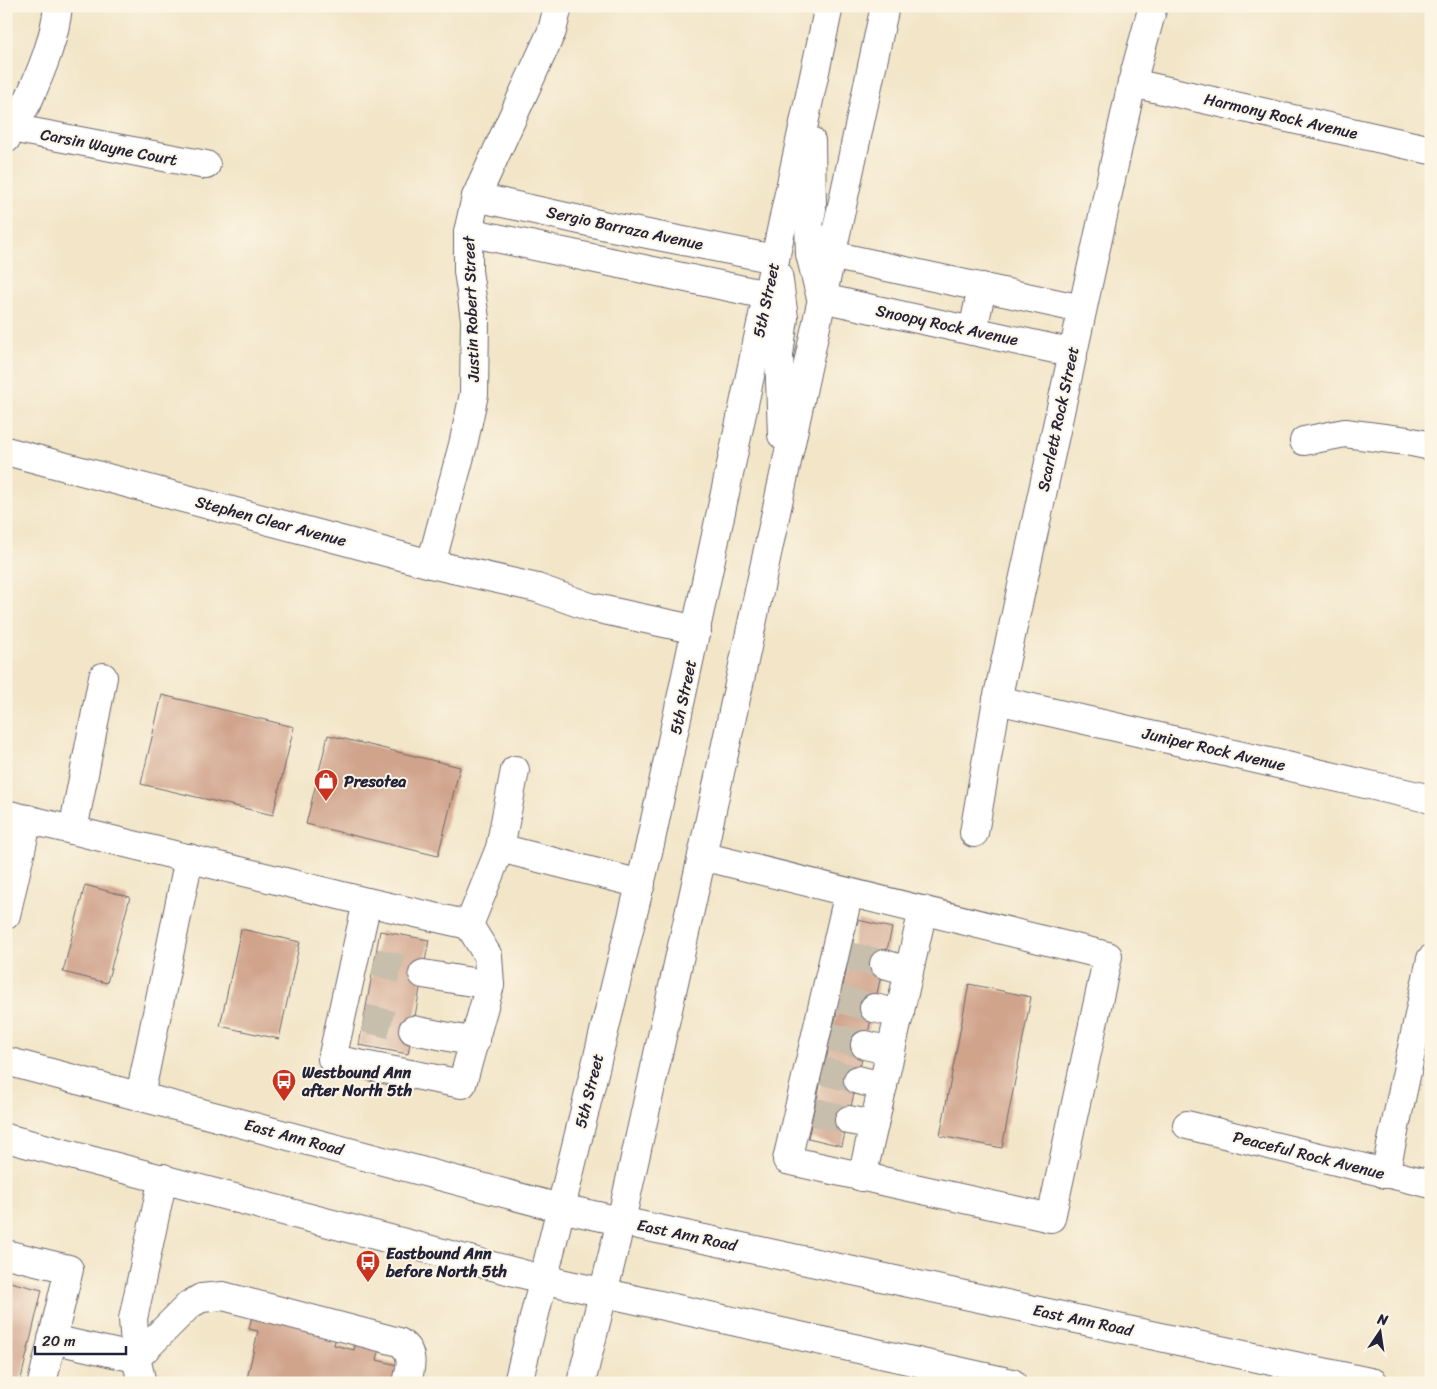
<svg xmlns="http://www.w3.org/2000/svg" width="1437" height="1389" font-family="Sriracha,sans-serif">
<rect width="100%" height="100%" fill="#fcf5e5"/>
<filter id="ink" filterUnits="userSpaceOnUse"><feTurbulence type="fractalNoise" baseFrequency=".02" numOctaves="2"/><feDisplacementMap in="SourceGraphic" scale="10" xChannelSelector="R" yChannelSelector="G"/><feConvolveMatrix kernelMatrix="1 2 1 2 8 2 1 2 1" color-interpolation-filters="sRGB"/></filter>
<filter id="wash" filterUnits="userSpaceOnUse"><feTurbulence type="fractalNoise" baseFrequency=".0096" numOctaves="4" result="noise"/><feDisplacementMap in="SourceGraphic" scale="20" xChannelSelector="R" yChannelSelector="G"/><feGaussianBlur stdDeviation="1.12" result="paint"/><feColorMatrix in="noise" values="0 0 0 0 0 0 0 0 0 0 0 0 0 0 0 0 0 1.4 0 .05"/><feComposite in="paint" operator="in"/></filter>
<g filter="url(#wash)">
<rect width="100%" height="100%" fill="#f2e5c8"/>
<g id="blocks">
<g fill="#d0a38b">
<polygon points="162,695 294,727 273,815 141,784"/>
<polygon points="328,735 460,767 438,856 306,824"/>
<polygon points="85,885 130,897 107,983 63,972"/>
<polygon points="858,920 892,928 842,1146 808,1138"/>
<polygon points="241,929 300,942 279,1039 220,1026"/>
<polygon points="380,931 429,940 408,1054 359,1045"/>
<polygon points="969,984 1031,997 1002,1148 940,1136"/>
<polygon points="6,1281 42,1290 20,1383 6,1383"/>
<polygon points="257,1294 341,1314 334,1345 354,1350 355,1345 379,1351 377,1360 397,1365 393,1383 246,1383 258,1331 249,1329"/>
</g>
</g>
</g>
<g filter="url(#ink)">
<use href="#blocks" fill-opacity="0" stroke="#6b666c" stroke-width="1"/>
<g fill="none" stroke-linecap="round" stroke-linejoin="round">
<g stroke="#c8beac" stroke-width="28" stroke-dasharray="28 14" stroke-linecap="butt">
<polyline points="849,956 884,964"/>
<polyline points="374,962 423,974"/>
<polyline points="839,999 874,1008"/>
<polyline points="364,1018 413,1030"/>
<polyline points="831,1037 865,1045"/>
<polyline points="823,1071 858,1080"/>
<polyline points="814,1112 849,1120"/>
</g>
<defs>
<g id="minor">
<polyline points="1132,83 1431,150"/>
<polyline points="11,128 206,165"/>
<path d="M6 139C13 125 22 113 29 99 42 69 55 38 58 6"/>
<polyline points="476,197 607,226 775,259"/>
<polyline points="468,232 767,295"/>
<polyline points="831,255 1082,309"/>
<polyline points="822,298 1073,353"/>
<polyline points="973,331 982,287"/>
<polyline points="1304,441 1345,433 1407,441 1431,446"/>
<polyline points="6,451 431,564 537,588 590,607 697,630"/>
<polyline points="431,564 463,445 474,394 475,319 468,271 468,232 476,197 552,31 558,6"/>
<polyline points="997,700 1431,799"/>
<polyline points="6,814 367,902 332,1059 462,1084 490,985 488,956 469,925 500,848 641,884"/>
<polyline points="73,830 103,677"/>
<polyline points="974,833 997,700 1132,83 1153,6"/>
<polyline points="500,848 515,770"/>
<polyline points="702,856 1108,956 1051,1218 787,1160 849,892"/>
<polyline points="367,902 469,925"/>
<polyline points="6,915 28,819"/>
<polyline points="884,964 909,971"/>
<polyline points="423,974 490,985"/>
<polyline points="874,1008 900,1014"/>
<polyline points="413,1030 475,1042"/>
<polyline points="865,1045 891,1051"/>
<polyline points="858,1080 883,1086"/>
<polyline points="140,1096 189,858"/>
<polyline points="849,1120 874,1125"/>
<polyline points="1187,1125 1431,1184"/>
<polyline points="1385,1174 1431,959"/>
<polyline points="862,1177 923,910"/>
<polyline points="6,1254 69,1269 42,1383"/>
<path d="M52 1339 136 1358 189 1305 201 1298 223 1296 399 1342C415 1352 411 1367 407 1383"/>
<polyline points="142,1383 136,1358 133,1319 163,1178"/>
</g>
<g id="major">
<polyline points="811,141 812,209 809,224 810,254 820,294"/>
<polyline points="778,274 784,318 779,355 782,435"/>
<polyline points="6,1061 560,1208 1374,1383"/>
<polyline points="6,1138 542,1279 1012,1383"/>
<polyline points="518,1383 650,844 829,6"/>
<polyline points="581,1383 621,1221 702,856 885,6"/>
</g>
</defs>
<use href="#minor" stroke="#6b666c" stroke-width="30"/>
<use href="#major" stroke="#6b666c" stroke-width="30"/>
<use href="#minor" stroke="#fff" stroke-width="28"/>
<use href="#major" stroke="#fff" stroke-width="28"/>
</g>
</g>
<defs>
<symbol id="shop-pin" viewBox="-11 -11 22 30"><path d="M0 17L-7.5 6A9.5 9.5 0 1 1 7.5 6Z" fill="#c8321e" stroke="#fcf5e5"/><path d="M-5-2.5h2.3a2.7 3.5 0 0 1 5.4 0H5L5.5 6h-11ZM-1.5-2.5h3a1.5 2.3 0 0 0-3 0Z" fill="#fff"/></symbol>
<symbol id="bus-pin" viewBox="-11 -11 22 30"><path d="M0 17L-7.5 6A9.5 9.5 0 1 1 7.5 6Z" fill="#c8321e" stroke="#fcf5e5"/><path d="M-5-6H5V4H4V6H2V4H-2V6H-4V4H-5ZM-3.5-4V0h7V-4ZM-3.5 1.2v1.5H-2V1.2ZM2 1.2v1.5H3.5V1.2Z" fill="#fff"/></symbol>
</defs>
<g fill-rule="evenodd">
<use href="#shop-pin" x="312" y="767" width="28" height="38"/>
<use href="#bus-pin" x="270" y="1067" width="28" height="38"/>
<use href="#bus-pin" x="354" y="1248" width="28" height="38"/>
</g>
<g text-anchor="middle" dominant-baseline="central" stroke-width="4" stroke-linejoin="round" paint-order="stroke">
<g font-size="16" fill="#22223b" stroke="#fcf5e5">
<text transform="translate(1281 116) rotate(13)">Harmony Rock Avenue</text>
<text transform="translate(109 147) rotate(11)">Carsin Wayne Court</text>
<text transform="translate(625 228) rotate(12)">Sergio Barraza Avenue</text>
<text transform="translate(766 300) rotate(-78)">5th Street</text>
<text transform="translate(471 309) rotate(-92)">Justin Robert Street</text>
<text transform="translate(947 325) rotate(12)">Snoopy Rock Avenue</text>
<text transform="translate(1058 419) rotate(-78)">Scarlett Rock Street</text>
<text transform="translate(271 521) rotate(15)">Stephen Clear Avenue</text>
<text transform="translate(683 697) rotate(-78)">5th Street</text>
<text transform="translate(1214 749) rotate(13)">Juniper Rock Avenue</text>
<text transform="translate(589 1091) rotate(-76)">5th Street</text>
<text transform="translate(294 1137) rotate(15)">East Ann Road</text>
<text transform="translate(1309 1155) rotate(14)">Peaceful Rock Avenue</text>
<text transform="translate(687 1235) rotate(12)">East Ann Road</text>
<text transform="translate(1083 1320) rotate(12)">East Ann Road</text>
</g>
<g font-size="16" font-weight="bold" fill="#22223b" stroke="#fcf5e5" text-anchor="start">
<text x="344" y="781">Presotea</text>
<text x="302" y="1072">Westbound Ann<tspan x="302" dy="18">after North 5th</tspan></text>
<text x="386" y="1253">Eastbound Ann<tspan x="386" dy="18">before North 5th</tspan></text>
</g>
</g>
<rect width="1437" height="1389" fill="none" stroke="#fcf5e5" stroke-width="25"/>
<g transform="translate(1380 1332) rotate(13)" stroke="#fcf5e5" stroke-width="4" paint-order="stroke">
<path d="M0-4L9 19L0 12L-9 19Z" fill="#22223b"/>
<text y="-8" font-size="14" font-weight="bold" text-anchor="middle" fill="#22223b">N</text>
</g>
<path d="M35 1346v8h91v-8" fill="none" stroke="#22223b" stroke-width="2.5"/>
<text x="42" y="1346" font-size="15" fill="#22223b" stroke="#fcf5e5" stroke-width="4" paint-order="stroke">20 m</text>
</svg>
